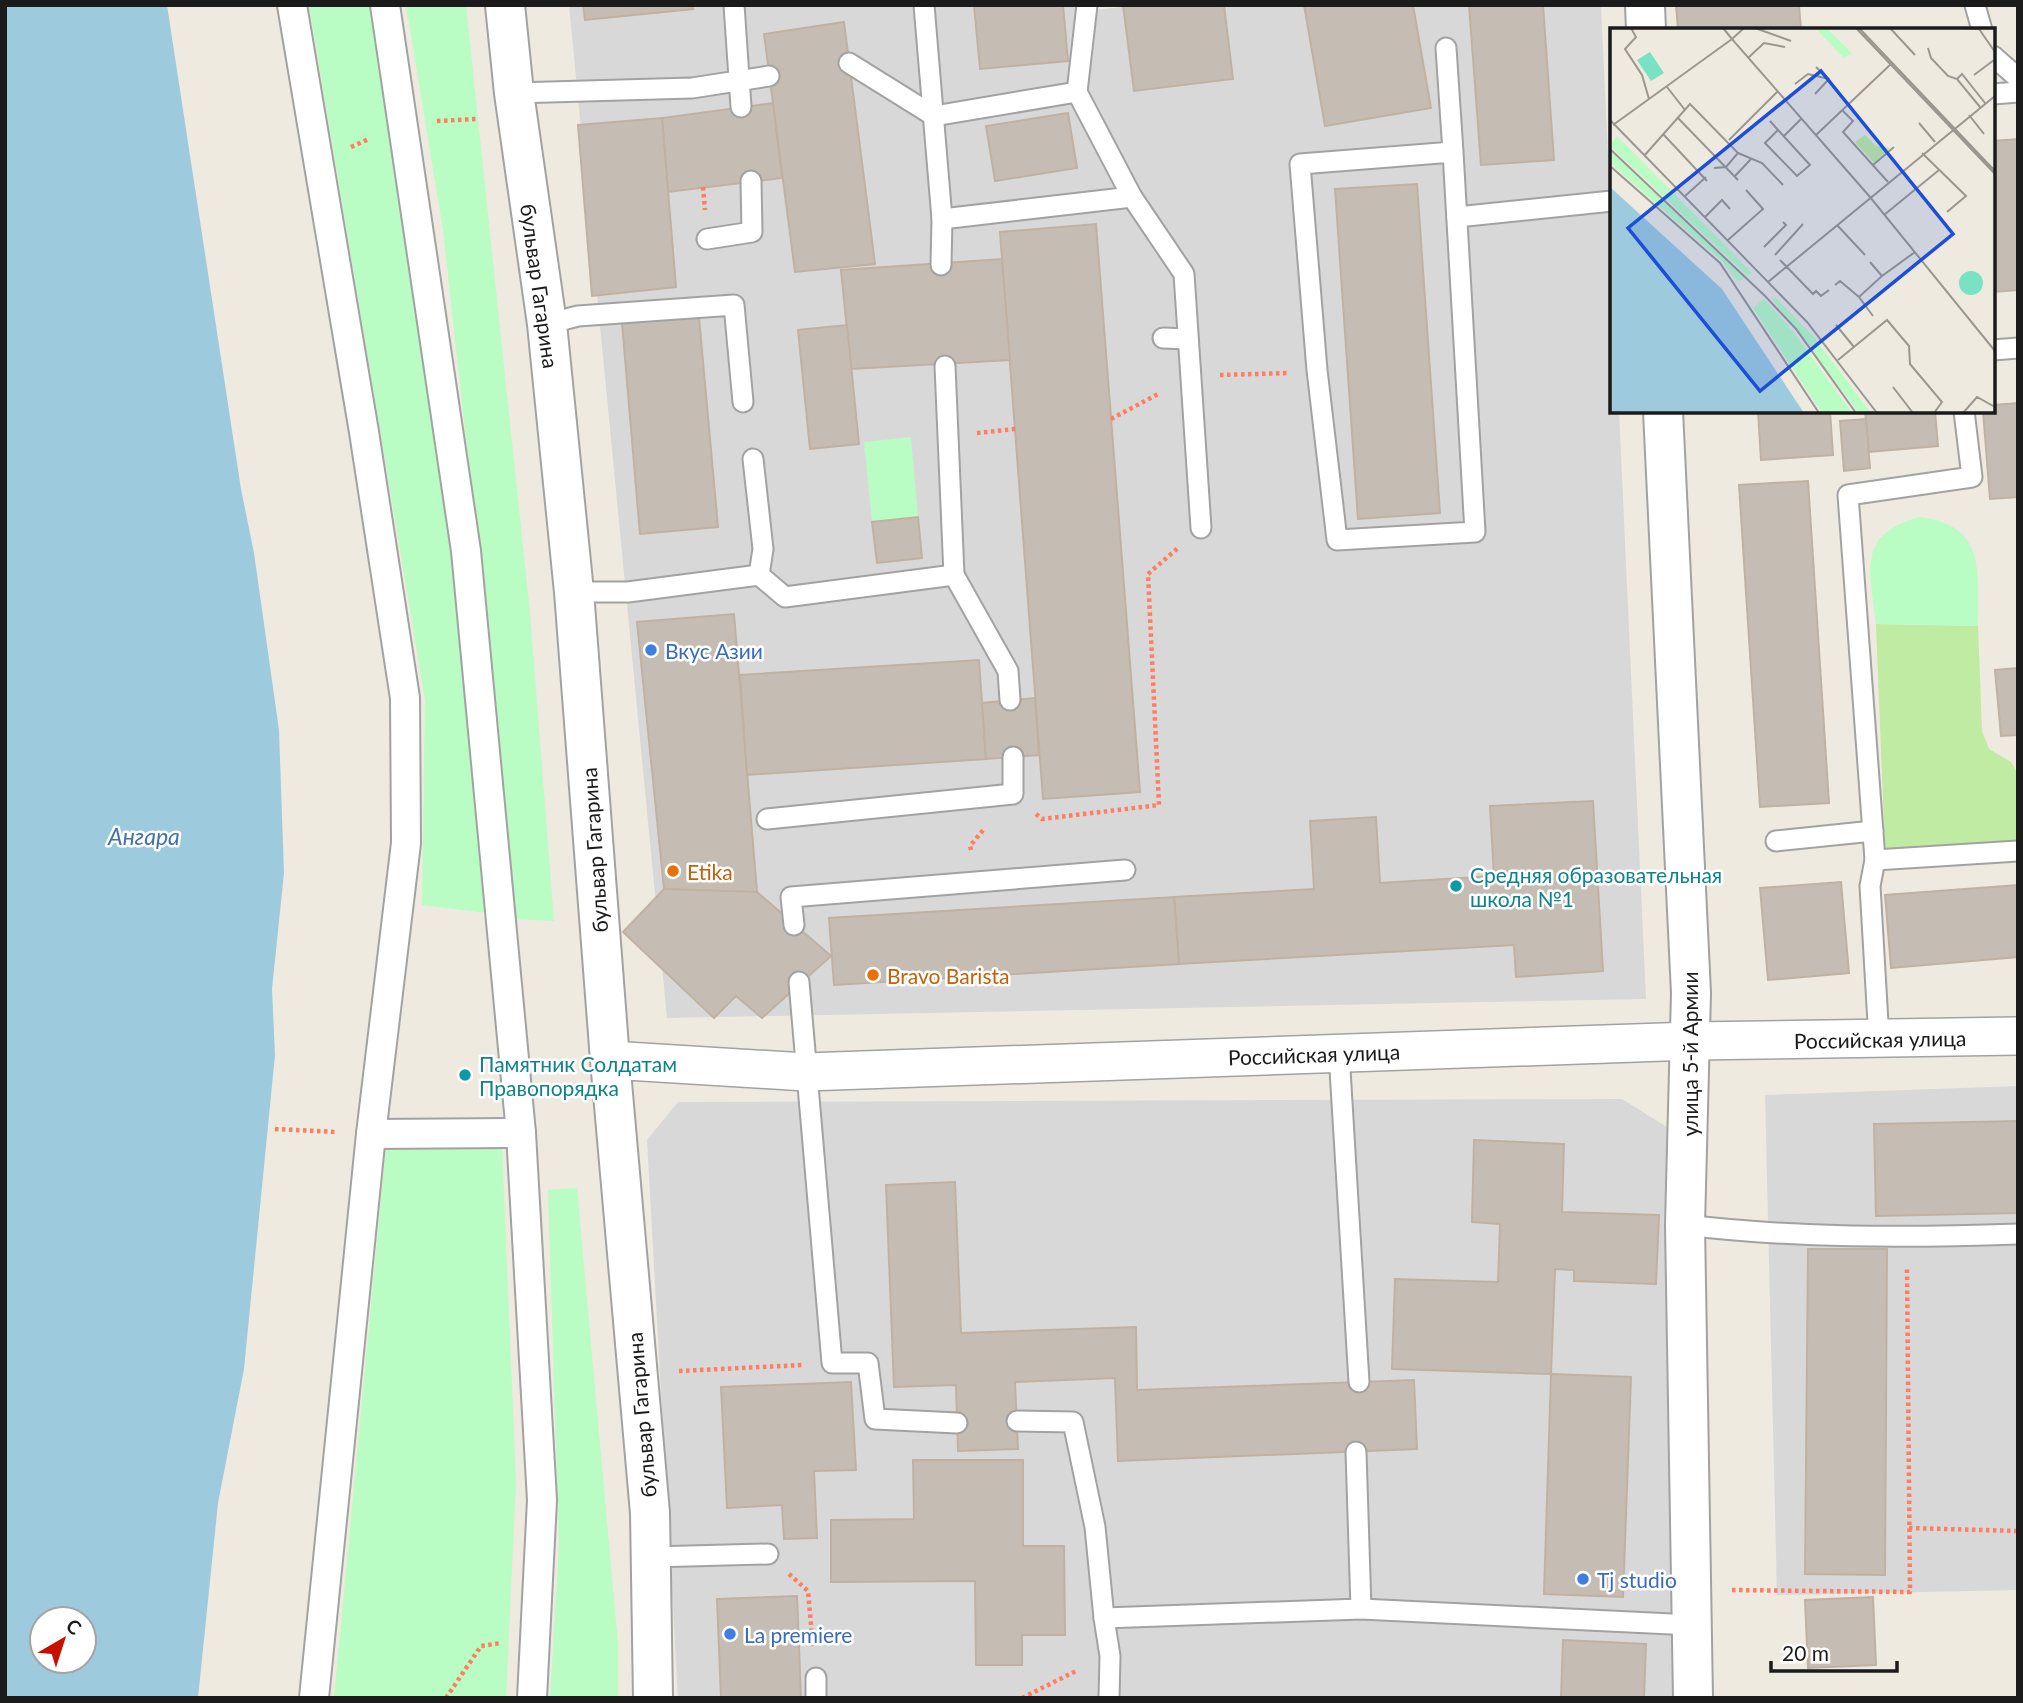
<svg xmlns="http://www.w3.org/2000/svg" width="2023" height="1703" font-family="Lato,sans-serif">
<rect width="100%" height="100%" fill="#eeeae0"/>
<g fill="#d9d8d8">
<polygon points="569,5 1094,5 1095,10 1140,5 1601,5 1612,242 1612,411 1619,411 1646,999 667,1018"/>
<polygon points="2018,1086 2018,1590 1777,1595 1765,1095"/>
<polygon points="1622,1099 1670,1129 1672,1698 678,1698 647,1140 678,1102"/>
</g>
<polygon fill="#c0eba2" points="1876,624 1978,626 1982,731 1989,749 2011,762 2018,774 2018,844 1885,851"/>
<g fill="#b9fcc4">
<polygon points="309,5 372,5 430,377 470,696 487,913 422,905 425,700"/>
<polygon points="406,5 466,5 530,613 554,921 514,919 501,757 443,230"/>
<polygon points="911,437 918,517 872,522 864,442"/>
<path d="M1919 517C1988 525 1977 572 1978 626L1876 624C1871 571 1855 535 1919 517Z"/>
<polygon points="386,1146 502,1146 516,1482 506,1698 334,1698"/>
<polygon points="577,1188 618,1644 618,1698 550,1698 559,1546 548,1190"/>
</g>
<path fill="#9ecade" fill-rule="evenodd" d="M5 5H167L241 489 254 553 279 730 284 873 272 989 275 1055 244 1369 218 1503 198 1698H5ZM42 1619H84V1661H42Z"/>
<g fill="#c5bdb3" stroke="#c0b1a2" stroke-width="2">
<polygon points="583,5 692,5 693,9 585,20"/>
<polygon points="974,5 1063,5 1068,61 980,69"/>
<polygon points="1123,5 1224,5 1233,79 1134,91"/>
<polygon points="1304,5 1413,5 1431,108 1325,126"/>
<polygon points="1469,5 1543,5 1554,160 1481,165"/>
<polygon points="1676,5 1799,5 1801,30 1678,30"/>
<polygon points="844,22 875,264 795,272 764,34"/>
<polygon points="773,103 782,178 668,192 662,118"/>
<polygon points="1068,113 1077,168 995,181 986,126"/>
<polygon points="662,118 676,287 592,296 578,125"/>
<polygon points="2018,139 2018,290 1993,292 1993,141"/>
<polygon points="1417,184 1440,513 1358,519 1335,189"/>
<polygon points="1096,224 1140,792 1043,799 1000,232"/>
<polygon points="1002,259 1010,360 851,369 841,270"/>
<polygon points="699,317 718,527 640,534 622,323"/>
<polygon points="847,325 859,444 810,449 798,330"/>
<polygon points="2018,403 2018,497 1990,499 1983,411 1993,411 1993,405"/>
<polygon points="1758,411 1830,411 1833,455 1761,460"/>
<polygon points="1865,411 1935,411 1938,446 1869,452"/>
<polygon points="1866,419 1870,468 1844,471 1840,421"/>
<polygon points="1808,481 1829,803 1760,807 1739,485"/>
<polygon points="918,517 922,558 877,563 872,522"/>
<polygon points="734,614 757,892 664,889 637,622"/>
<polygon points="979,660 986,759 747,775 740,675"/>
<polygon points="2018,668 2018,735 2001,736 1995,670"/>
<polygon points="1035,698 1039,755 986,759 982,703"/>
<polygon points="1593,801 1603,971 1516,977 1514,945 1179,964 1174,897 1314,889 1310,821 1376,817 1380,883 1494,876 1490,806"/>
<polygon points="1841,882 1849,973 1768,980 1760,888"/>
<polygon points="2018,885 2018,957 1891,968 1885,895"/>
<polygon points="664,889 757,892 831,956 762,1018 736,996 714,1018 623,932"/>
<polygon points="1174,897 1179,964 834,985 829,918"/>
<polygon points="2018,1121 2018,1213 1876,1216 1874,1124"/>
<polygon points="1474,1140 1564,1144 1562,1212 1659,1215 1656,1284 1574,1281 1574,1270 1555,1269 1551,1374 1392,1369 1395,1279 1498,1282 1500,1224 1472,1222"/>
<polygon points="955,1182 961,1333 1136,1327 1137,1390 1414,1380 1417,1449 1118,1461 1115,1378 1015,1382 1018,1449 958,1451 956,1385 894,1387 886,1185"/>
<polygon points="1808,1249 1887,1249 1885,1575 1805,1574"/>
<polygon points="1551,1374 1631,1377 1623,1597 1544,1594"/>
<polygon points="851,1382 856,1470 814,1471 817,1538 784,1539 782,1505 727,1508 721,1387"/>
<polygon points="913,1460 1023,1460 1023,1546 1064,1546 1065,1635 1022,1635 1022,1665 976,1665 975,1581 831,1582 831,1520 914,1519"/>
<polygon points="797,1596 801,1698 721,1698 717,1599"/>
<polygon points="1873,1597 1876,1665 1808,1668 1805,1600"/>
<polygon points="1563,1640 1646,1644 1644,1698 1561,1698"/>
</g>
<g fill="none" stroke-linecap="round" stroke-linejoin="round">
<defs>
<g id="service">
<polyline points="734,5 741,107"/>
<polyline points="924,5 942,219 941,265"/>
<polyline points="1975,5 1982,30"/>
<polyline points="1446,48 1453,152 1300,164 1317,370 1337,540 1475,532 1453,152"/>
<polyline points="1993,56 2018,78"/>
<polyline points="849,63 934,116 1077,92 1087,5"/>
<polyline points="1077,92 1132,197 1184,274 1201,528"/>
<polyline points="514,93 692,88 769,76"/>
<polyline points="1993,94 2018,92"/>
<polyline points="1457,217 1612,201"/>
<polyline points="942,219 1132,197"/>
<polyline points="707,239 752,232 751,181"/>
<polyline points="547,324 578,316 734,305 743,402"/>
<polyline points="1163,338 1188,339"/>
<polyline points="1993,350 2018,348"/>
<polyline points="753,459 763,549 759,575"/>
<polyline points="954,575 1008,671 1010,700"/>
<polyline points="574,592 628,592 759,575 785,597 954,575 945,366"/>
<polyline points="767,819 1013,794 1013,757"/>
<polyline points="1776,841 1873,831"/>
<polyline points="1875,860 2018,851"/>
<polyline points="794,925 791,897 1125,870"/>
<polyline points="799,982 832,1363 868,1363 875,1419 957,1423"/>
<polyline points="1879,1040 1870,886 1875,860 1848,495 1972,477 1964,411"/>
<polyline points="1339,1053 1359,1382"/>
<path d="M1685 1225C1796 1238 1906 1238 2018 1234"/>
<polyline points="1017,1421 1073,1422 1095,1527 1104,1618 1361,1609 1356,1452"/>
<polyline points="651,1557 768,1554"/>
<polyline points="1361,1609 1692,1625"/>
<polyline points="1104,1618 1110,1656 1109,1698"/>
<polyline points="816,1678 816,1698"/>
</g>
<g id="pedestrian">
<polyline points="292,5 364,432 405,698 406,843 371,1134 314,1698"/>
<polyline points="385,5 466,551 521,1133 542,1500 532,1698"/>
<polyline points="371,1134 521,1133"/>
</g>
<polyline id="minor" points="610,1060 806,1072 1692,1041 2018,1036"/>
<g id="tertiary">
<polyline points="505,5 514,93 547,324 574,592 610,1060 650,1513 653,1698"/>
<polyline points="1645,5 1646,30"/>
<polyline points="1663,411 1691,993 1685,1225 1693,1698"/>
</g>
</defs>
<use href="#service" stroke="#a2a2a2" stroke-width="23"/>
<use href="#pedestrian" stroke="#a2a2a2" stroke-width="32"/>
<use href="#minor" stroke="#a2a2a2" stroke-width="40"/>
<use href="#tertiary" stroke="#a2a2a2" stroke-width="42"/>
<g stroke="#ff7d60" stroke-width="4.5" stroke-dasharray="3.5 3.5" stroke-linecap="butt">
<polyline points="437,121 477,119"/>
<polyline points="351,147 369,139"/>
<polyline points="703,187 705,210"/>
<polyline points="1220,375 1289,373"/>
<polyline points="1111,419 1160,393"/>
<polyline points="977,433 1015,429"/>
<polyline points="1036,814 1042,819 1159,805 1148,574 1178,548"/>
<polyline points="971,850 970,846 984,829"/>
<polyline points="275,1129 337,1132"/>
<polyline points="679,1371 803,1365"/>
<polyline points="1909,1528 2018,1531"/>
<polyline points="789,1574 808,1591 813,1647"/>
<polyline points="1732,1590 1910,1592 1907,1268"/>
<polyline points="446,1698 481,1646 501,1643"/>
<polyline points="1022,1698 1078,1670"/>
</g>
<use href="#service" stroke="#fff" stroke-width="19"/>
<use href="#pedestrian" stroke="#fff" stroke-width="28"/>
<use href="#minor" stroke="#fff" stroke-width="37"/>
<use href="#tertiary" stroke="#fff" stroke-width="38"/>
</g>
<g fill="#3f7fe0" stroke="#fff" stroke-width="2.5">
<circle cx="651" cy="650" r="7"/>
<circle cx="1583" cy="1579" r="7"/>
<circle cx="730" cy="1634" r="7"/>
</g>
<g fill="#e8710a" stroke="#fff" stroke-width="2.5">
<circle cx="673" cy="871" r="7"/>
<circle cx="873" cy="975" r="7"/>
</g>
<g fill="#0f9aa8" stroke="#fff" stroke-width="2.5">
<circle cx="1456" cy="886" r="7"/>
<circle cx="465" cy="1075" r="7"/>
</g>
<g text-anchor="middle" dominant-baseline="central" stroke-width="5" stroke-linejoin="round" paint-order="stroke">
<g font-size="21" fill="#1b1b1b" stroke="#fff">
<text transform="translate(540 286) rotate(82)">бульвар Гагарина</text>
<text transform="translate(594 850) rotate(-94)">бульвар Гагарина</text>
<text transform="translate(1880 1039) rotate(-1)">Российская улица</text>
<text transform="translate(1314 1054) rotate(-2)">Российская улица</text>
<text transform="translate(1689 1054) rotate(-90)">улица 5-й Армии</text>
<text transform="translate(641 1415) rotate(-95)">бульвар Гагарина</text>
</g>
<g font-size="21" fill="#366cbe" stroke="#fff" text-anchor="start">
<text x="665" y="650">Вкус Азии</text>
<text x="1597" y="1579">Tj studio</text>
<text x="744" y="1634">La premiere</text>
</g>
<g font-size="21" fill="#c56008" stroke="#fff" text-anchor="start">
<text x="687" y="871">Etika</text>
<text x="887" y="975">Bravo Barista</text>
</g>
<g font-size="21" fill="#0d838f" stroke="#fff" text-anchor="start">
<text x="1470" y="874">Средняя образовательная<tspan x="1470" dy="24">школа №1</tspan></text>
<text x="479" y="1063">Памятник Солдатам<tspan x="479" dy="24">Правопорядка</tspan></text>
</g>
<g font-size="23" font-style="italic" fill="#4471ae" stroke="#fff">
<text x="144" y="836">Ангара</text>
</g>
</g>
<g transform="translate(1610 28)">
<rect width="385" height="385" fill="#eeeae0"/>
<path d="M255 107 266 118 280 120 264 135 245 114Z" fill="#c0eba2"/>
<path d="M205 0H217L242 25 234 30ZM7 108 116 218 142 245 138 248 0 118ZM0 123 135 250 128 254 113 234 0 135ZM165 269 204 309 261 385H249L162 271ZM154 271 182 302 242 385H212L143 280Z" fill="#b9fcc4"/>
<path d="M40 24 54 45 41 53 27 32ZM349 255a12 12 0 1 1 24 0a12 12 0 1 1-24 0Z" fill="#79e2c2"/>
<path d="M0 159 112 261 194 385H0Z" fill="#9ecade"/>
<path fill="none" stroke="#9a9791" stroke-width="2" d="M21 0 26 9 15 21 32 47 39 71M113 0 122 11 134 0M145 0 181 13M246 0 385 146M249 0 385 143M280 0 305 27M353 0 369 1 385 24M318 20 321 30 338 48 347 51 370 79M138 30 154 15 175 19M364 47 384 32M347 51 352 46 375 75M185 56 198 46 219 51M57 59 75 82M205 66 219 51 206 39M232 82 243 93 233 104 278 154M359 87 374 106M67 89 128 152M0 92 197 294 267 385M160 93 168 102 155 115 187 148 200 137 168 102M309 95 325 114M3 97 122 11 260 169 385 323M54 107 97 153M206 107 282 35M174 108 191 91M119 112 167 64M0 121 155 268 186 301 246 385M128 125 152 135 173 157M312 125 356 168 337 184M34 128 80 76 128 125 116 139 104 140M263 137 284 119M0 138 110 235 209 385M125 148 141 131M74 169 96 149M274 187 329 142M95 189 112 172 120 181M227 197 255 227M118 212 153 181 136 162M154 219 176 197 173 194M165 227 193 196M170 232 203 266 206 263 211 268 219 262M272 248 305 224M158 254 385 68M225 257 230 253 249 269 272 248 260 234M249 269 263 288M226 297 244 319M228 332 277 292 299 318 300 336 332 374 324 385M283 359 303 385M353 385 367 369 385 379"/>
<path fill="#1d4ed8" fill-opacity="0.15" stroke="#1d4ed8" stroke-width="3.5" d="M211 43 343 206 150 363 18 200Z"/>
<rect width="385" height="385" fill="none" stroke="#1b1b1b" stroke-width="3.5"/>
</g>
<rect width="2023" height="1703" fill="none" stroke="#1b1b1b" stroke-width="14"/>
<g transform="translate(63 1640) rotate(39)"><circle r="33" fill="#ffffff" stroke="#a4a4a4" stroke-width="2"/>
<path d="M0-5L12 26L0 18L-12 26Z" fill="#c71000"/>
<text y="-10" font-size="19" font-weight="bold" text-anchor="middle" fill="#1b1b1b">С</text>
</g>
<path d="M1771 1661v10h126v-10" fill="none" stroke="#1b1b1b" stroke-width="3.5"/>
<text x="1782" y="1661" font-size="21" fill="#1b1b1b" stroke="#ffffff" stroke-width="5" paint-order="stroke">20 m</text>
</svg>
